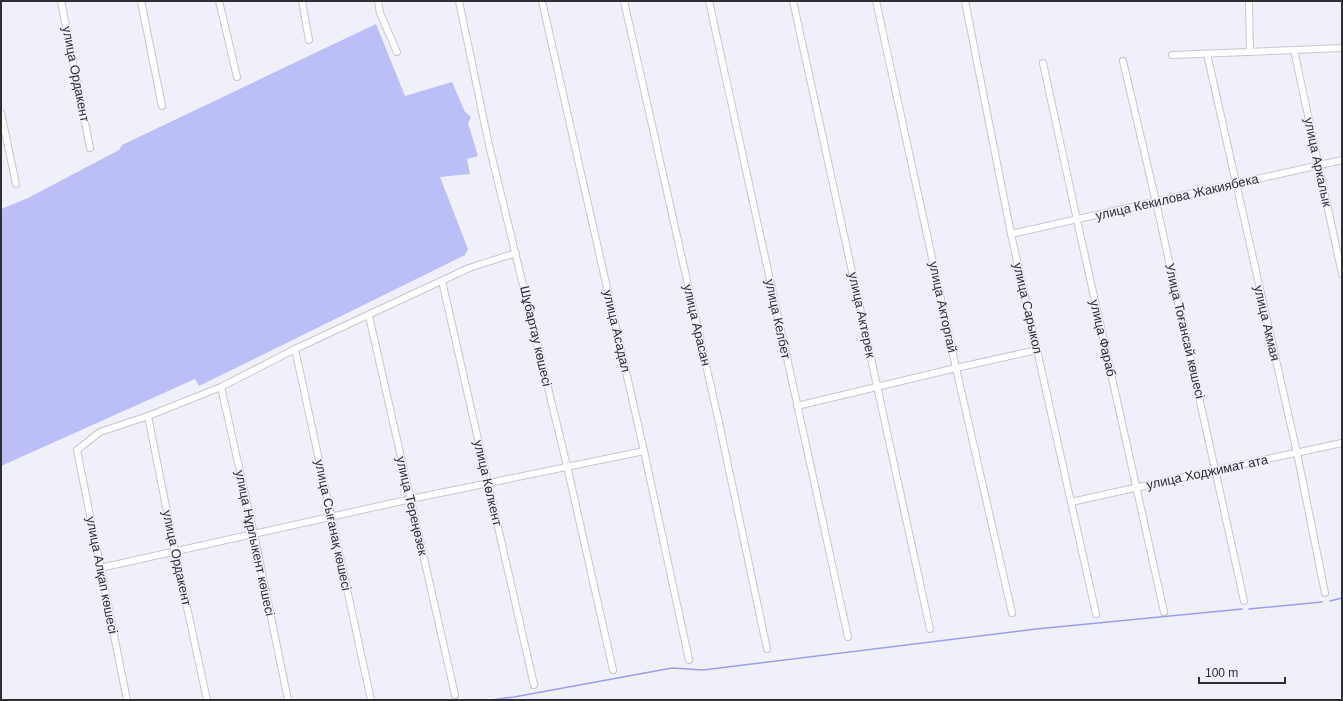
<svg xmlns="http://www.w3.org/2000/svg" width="1343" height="701" font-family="Helvetica,sans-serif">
<rect width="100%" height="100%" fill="#eff0f9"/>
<polygon fill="#bcbef7" points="376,24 405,96 452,82 465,112 471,117 468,123 478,156 467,159 470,174 440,177 468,249 465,255 199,386 195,379 1,466 1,209 28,198 119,150 122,145"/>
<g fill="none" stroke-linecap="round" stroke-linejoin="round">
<g stroke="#9c9cf1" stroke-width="1.5">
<polyline points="1330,601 1342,598"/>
<polyline points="1249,609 1322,602"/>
<polyline points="491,700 514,697 672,668 703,670 1036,629 1242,609"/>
</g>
<defs>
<g id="street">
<polyline points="61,1 90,148"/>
<polyline points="141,1 162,106"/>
<polyline points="219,1 237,77"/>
<polyline points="302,1 309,40"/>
<polyline points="378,1 380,13 397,52"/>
<polyline points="459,1 489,145 567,466 613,670"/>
<polyline points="542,1 644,451 689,660"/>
<polyline points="624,1 718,418 767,649"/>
<polyline points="709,1 848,637"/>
<polyline points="793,1 930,629"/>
<polyline points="876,1 956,368 1012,613"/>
<polyline points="965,1 1011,234 1096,614"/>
<polyline points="1249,1 1250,52"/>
<polyline points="1294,50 1342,274"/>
<polyline points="1207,54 1297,453 1325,593"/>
<polyline points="1172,55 1342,48"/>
<polyline points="1123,61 1156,202 1244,601"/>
<polyline points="1043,63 1077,220 1164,612"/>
<polyline points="1,113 16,184"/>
<polyline points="1011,234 1342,160"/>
<polyline points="442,281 534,685"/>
<polyline points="369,316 455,695"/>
<polyline points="295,349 371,700"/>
<polyline points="221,387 254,534 288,700"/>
<polyline points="797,406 956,368 1037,350"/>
<polyline points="148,416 175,552 207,700"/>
<polyline points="1071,502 1216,470 1342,443"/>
<polyline points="100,568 411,499 644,451"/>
<polyline points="127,700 77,450 100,432 148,416 221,387 295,349 469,268 516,253"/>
</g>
</defs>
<use href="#street" stroke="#c7c7d0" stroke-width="8"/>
<use href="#street" stroke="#fff" stroke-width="6"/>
</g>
<g text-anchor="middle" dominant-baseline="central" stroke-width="3" stroke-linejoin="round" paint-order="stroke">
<g font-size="13" fill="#2e2f32" stroke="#eff0f9">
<text transform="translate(76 74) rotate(79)">улица Ордакент</text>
<text transform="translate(1318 162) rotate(78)">улица Аркалык</text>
<text transform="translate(1177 197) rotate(-13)">улица Кекилова Жакиябека</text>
<text transform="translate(943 307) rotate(78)">улица Акторгай</text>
<text transform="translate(1028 308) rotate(77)">улица Сарыкол</text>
<text transform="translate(862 315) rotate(78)">улица Актерек</text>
<text transform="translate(778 319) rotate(78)">улица Келбет</text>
<text transform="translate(1267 323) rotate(77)">улица Акмая</text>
<text transform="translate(697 325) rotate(77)">улица Арасан</text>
<text transform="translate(617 331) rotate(77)">улица Асадал</text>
<text transform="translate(1185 331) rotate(77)">Улица Тоғансай көшесі</text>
<text transform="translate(536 336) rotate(77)">Шұбартау көшесі</text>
<text transform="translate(1103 338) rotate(77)">улица Фараб</text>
<text transform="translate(1207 472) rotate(-12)">улица Ходжимат ата</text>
<text transform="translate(488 483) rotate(77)">улица Көлкент</text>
<text transform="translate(412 506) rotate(77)">улица Тереңөзек</text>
<text transform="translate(333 525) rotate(78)">улица Сығанақ көшесі</text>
<text transform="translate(255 543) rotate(78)">улица Нұрлыкент көшесі</text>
<text transform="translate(177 558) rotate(78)">улица Ордакент</text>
<text transform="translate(102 575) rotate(79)">улица Алқап көшесі</text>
</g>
</g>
<rect width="1343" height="701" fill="none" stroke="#2e2f32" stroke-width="4"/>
<path d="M1199 677v6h86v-6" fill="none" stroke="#2e2f32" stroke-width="2"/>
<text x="1205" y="677" font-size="12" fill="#2e2f32" stroke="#eff0f9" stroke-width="3" paint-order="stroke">100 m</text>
</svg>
